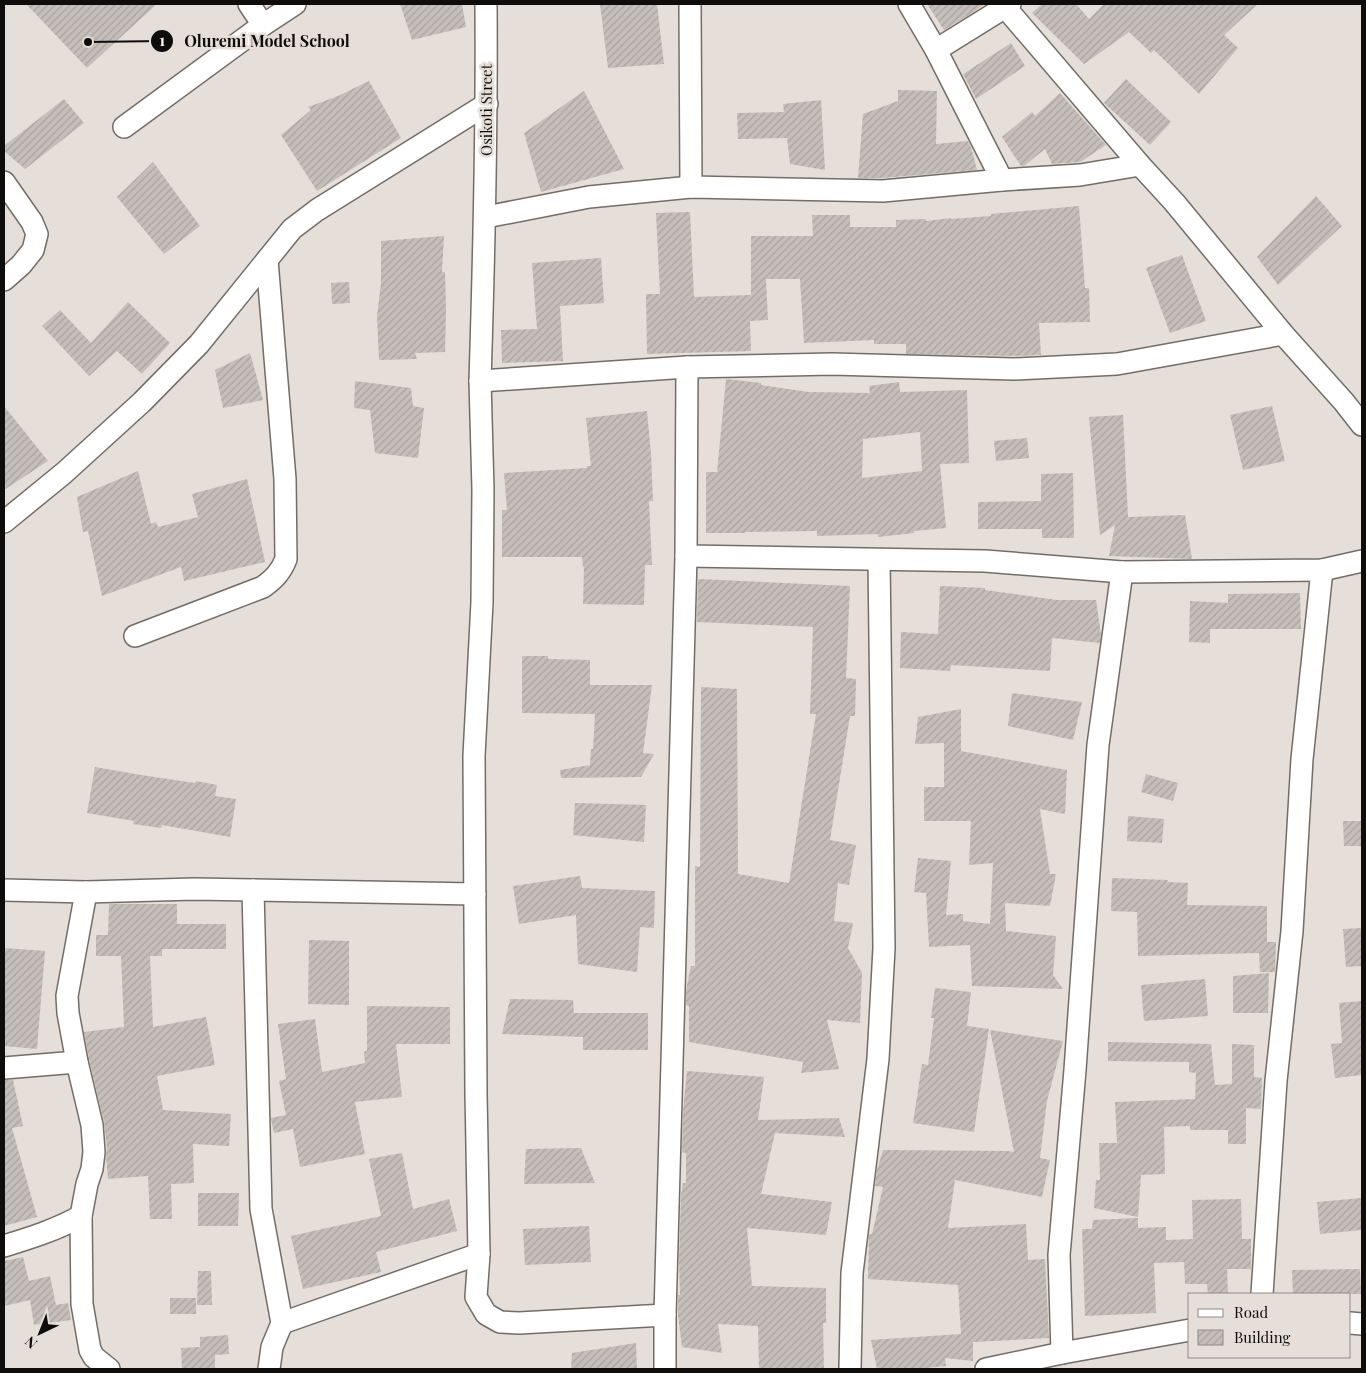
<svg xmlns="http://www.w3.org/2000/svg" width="1366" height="1373" font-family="'Playfair Display',serif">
<defs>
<pattern id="building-hatch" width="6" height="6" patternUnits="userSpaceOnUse" patternTransform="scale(1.25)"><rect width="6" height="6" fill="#c6beb9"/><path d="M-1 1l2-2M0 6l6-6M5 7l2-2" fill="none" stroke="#a9a29e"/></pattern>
</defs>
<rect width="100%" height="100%" fill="#e6ded9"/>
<g fill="url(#building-hatch)" fill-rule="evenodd">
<polygon points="26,4 157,4 87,68"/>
<polygon points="400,4 462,4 466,27 412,40"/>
<polygon points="600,4 657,4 664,64 608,68"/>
<polygon points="927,4 984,4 975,11 944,30"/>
<polygon points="1042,4 1076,4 1089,19 1104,4 1258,4 1224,35 1238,48 1199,94 1154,50 1151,53 1129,32 1084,64 1032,13"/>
<polygon points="1011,43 1025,66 976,99 963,74"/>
<polygon points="1126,79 1171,122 1150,145 1104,103"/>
<polygon points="369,81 401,138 317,191 281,135 311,110 308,107 338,96"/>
<polygon points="898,90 937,91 936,144 968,141 971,147 977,170 883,178 858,178 863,114 898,101"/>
<polygon points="584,91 624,169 541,192 524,133"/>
<polygon points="1060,93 1106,145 1080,162 1052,164 1045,149 1024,166 1021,166 1002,137 1032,112 1035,116"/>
<polygon points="64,99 84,123 25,169 4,151 4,146"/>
<polygon points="821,100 825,170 790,164 787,138 738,139 737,113 784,112 783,104"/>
<polygon points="153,162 200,226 164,254 117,197"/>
<polygon points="1316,196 1342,226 1278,285 1257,257"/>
<polygon points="1079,206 1085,288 1089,288 1090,322 1039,323 1041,355 1014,356 906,354 906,344 874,344 874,340 804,343 800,279 766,279 768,320 750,321 751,351 647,354 646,294 660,294 656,213 690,212 694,297 751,295 751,236 813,236 812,215 850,215 850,227 896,227 896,220 926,219 926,221 951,218 951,219 991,216 991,214"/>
<polygon points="444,236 442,272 445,272 446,310 445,352 415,353 417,359 379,360 377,316 381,283 381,241"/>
<polygon points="1182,255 1206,321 1170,333 1146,268"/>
<polygon points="601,258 604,303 560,306 563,361 502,363 501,330 537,329 532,263"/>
<polygon points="349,282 350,303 332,304 331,283"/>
<polygon points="128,302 170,343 142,374 117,351 89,376 42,326 60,310 91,343"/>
<polygon points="250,353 263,400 223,408 215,370"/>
<path d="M726 379 761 383V385L809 392 870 393 869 386 899 382 900 392 967 390 969 463 940 464 946 528 914 531V533L878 537V534L817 536V531L745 532V533H706V472H717ZM920 432 922 471 862 478 863 439Z"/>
<polygon points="355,381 411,388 413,406 424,408 418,458 375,453 370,410 354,408"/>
<polygon points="4,406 48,461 4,490"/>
<polygon points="1272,406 1285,461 1243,470 1230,415"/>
<polygon points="647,411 651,454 653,501 649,501 652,565 645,565 644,605 583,604 584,567 583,567 582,557 502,557 502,510 507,510 504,473 587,468 587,466 591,466 586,418"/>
<polygon points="1123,415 1128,517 1185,515 1192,559 1109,556 1115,525 1100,535 1089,417"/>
<polygon points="1027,438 1029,458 996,461 994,441"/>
<polygon points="138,471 151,524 156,522 158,527 198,517 192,494 247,479 265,562 184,581 181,567 102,596 88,531 83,532 77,497"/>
<polygon points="1073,473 1074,538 1042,538 1042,529 978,529 978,502 1041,501 1041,474"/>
<polygon points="698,579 850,586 846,678 856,679 855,716 850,716 830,840 856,845 849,885 838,883 834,921 853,923 848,948 862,973 860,1023 827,1020 839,1069 801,1073 803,1062 689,1042 689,1006 686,1005 686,990 691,966 695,966 695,866 700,867 701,687 737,689 738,874 789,883 816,714 810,714 813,627 697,622"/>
<polygon points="940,586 985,588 985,590 1057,600 1096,600 1101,635 1100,643 1052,638 1050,671 951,665 950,671 900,668 901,632 938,634"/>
<polygon points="1300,593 1301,629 1210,629 1210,643 1189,642 1190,601 1228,603 1228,594"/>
<polygon points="522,656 548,656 548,659 590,660 590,685 652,685 643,753 654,754 641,777 561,778 560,770 590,765 591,749 593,749 595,714 522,713"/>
<polygon points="1012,693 1082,702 1073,740 1008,726"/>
<polygon points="961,709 961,751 1067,770 1065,814 1040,809 1050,874 1056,874 1050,906 1005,903 1006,931 1056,936 1053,975 1063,989 972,986 970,945 929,947 926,893 914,892 918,858 951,861 946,915 963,914 963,921 990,924 993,863 969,865 971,821 924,821 924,787 944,787 944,743 915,744 918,717"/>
<polygon points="95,767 141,775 195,783 196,781 217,785 215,796 236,799 230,837 162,825 161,828 133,824 134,821 87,813"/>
<polygon points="1146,774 1178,783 1173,801 1141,792"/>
<polygon points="575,803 646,805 644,842 573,835"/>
<polygon points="1128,816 1164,819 1162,843 1127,841"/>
<polygon points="1343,821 1362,821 1362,846 1344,846"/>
<polygon points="580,876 582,888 655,891 654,928 640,927 637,972 578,964 576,915 519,924 513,886"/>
<polygon points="1112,878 1168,880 1167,882 1188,883 1187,905 1267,906 1267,942 1276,942 1275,972 1260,972 1259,953 1138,956 1137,912 1111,911"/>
<polygon points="109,904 177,904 177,924 226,924 226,949 162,949 162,956 150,956 153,1027 206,1017 215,1065 157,1076 163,1110 231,1114 229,1146 193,1144 194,1183 171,1184 172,1219 150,1219 148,1176 108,1179 106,1157 107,1148 104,1122 89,1059 84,1032 124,1027 121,956 96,956 96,935 108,935"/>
<polygon points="1362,928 1362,966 1346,967 1343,929"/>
<polygon points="309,940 349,941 349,1005 308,1004"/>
<polygon points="4,948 45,951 37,1049 4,1046"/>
<polygon points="1269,973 1268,1013 1233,1013 1233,976"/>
<polygon points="1205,979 1208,1016 1144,1021 1141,985"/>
<polygon points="935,988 971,992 967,1026 989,1029 974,1132 913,1123 922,1064 928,1065 934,1018 931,1018"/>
<polygon points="510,999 573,1000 574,1013 648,1013 648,1050 583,1050 583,1037 502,1034"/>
<polygon points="1362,1001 1362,1075 1335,1078 1331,1044 1342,1043 1339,1003"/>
<polygon points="367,1006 450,1007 450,1044 396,1044 402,1097 355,1102 365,1154 300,1167 293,1129 274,1133 271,1119 271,1118 286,1115 279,1081 286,1079 278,1024 315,1019 322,1072 365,1063 364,1051 367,1051"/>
<polygon points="990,1030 1063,1041 1047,1101 1040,1158 1050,1160 1042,1197 955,1180 948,1228 1026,1224 1028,1260 1045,1259 1049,1338 973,1342 973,1361 945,1358 946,1366 916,1369 877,1369 871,1340 961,1334 958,1285 868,1279 869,1234 872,1234 883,1187 875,1186 877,1170 883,1150 1007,1151 1014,1152"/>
<polygon points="1108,1042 1211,1044 1215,1085 1232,1084 1232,1044 1254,1045 1254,1077 1262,1078 1261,1109 1246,1108 1246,1144 1228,1144 1228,1130 1190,1130 1190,1126 1164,1127 1165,1174 1141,1175 1138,1217 1094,1208 1096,1180 1100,1180 1099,1143 1117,1143 1115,1102 1195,1099 1196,1073 1189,1072 1189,1062 1108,1061"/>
<polygon points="687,1071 764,1077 758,1120 839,1118 845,1137 775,1133 761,1194 832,1202 826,1235 747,1228 752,1286 826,1288 826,1323 823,1323 824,1369 759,1369 758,1326 718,1324 722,1353 682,1347 678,1315 678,1295 680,1295 679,1260 681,1196 683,1183 686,1183 686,1153 682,1152 683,1111"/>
<polygon points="4,1080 13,1080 23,1126 12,1128 37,1217 4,1226"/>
<polygon points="581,1148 595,1183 524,1184 526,1149"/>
<polygon points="402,1153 413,1209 449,1199 457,1231 376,1252 381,1272 303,1289 291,1236 381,1216 369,1159"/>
<polygon points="198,1193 239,1193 238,1226 198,1226"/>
<polygon points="1362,1198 1362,1230 1320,1234 1317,1202"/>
<polygon points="1241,1199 1242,1239 1251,1239 1251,1269 1227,1269 1228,1294 1208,1294 1207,1284 1185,1284 1184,1262 1154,1263 1156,1313 1085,1316 1082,1229 1092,1229 1093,1220 1138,1218 1138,1228 1166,1227 1166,1240 1193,1239 1192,1200"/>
<polygon points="589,1226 591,1262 525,1265 523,1229"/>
<polygon points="23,1257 29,1281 50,1276 56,1305 68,1303 71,1320 34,1325 30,1300 4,1306 4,1261"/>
<polygon points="1360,1269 1361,1294 1293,1294 1292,1270"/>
<polygon points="198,1271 211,1271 212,1305 197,1305"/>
<rect x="170" y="1298" width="26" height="16"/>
<polygon points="228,1335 229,1354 215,1355 215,1369 182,1369 181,1348 200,1347 200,1337"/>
<polygon points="636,1343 637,1369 571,1369 572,1353"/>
</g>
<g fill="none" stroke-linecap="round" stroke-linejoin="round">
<defs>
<g id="minor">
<polyline points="249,4 263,25"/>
<path d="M486 4C487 130 484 255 480 381L687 367 832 364 1014 369 1117 364 1283 334"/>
<polyline points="690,4 691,187"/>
<polyline points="909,4 936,50 1002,180"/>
<polyline points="1005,7 1140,165 1174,202 1283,334 1344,402 1362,425"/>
<polyline points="936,50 1010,4"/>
<polyline points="124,127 263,25 295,4"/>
<polyline points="4,182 32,222 37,234 33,250 21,265 4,280"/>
<polyline points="486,217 589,197 691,187 883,191 1002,180 1080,175 1140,165"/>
<polyline points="480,381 483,490 482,602 474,756 476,1093 479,1254 476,1297 486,1314 500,1322 519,1323 665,1315"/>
<polyline points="4,522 64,473 142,402 199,344 292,229 317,210 487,104"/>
<polyline points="686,556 985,561 1122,572 1322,570 1362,561"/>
<path d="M135 636 263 587C274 579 281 572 286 559L285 479 267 260"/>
<polyline points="4,890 86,892 194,889 253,890 475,894"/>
<polyline points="253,890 261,1209 282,1323 272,1347 269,1369"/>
<polyline points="86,892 67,996 68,1013 77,1062 92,1125 94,1152 92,1169 87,1184 81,1216 82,1304 90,1350 94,1357 109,1369"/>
<polyline points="4,1068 77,1062"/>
<path d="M4 1246C30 1238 56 1230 81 1216"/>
<polyline points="1262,1294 1276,1081 1292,931 1302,759 1322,570"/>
<polyline points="282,1323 479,1254"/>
<polyline points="1350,1323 1362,1324"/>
<polyline points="1062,1353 1059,1255 1075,1070 1098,745 1122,572"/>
<polyline points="665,1369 665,1315 686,556 687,367"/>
<polyline points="850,1369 852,1273 878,1059 884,948 879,560"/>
<polyline points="986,1369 1062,1353 1190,1330"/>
</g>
</defs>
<use href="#minor" stroke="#736d67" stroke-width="24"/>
<use href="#minor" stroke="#fff" stroke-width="21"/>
</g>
<g text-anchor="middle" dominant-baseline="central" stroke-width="5" stroke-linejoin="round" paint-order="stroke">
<g font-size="15" fill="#0f0d0b" stroke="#e6ded9">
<text transform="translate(486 110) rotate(-90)">Osikoti Street</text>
</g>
</g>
<path fill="none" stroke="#0f0d0b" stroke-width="2" d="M88 42L162 41"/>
<g fill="#0f0d0b" stroke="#e6ded9" stroke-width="2">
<circle cx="88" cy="42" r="5"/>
<circle cx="162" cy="41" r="12"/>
</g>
<g font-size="15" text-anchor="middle" font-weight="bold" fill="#fff">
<text x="162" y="46">1</text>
</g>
<g font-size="16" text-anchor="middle" font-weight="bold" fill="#0f0d0b" stroke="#e6ded9" stroke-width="5" stroke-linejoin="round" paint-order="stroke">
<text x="267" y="47">Oluremi Model School</text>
</g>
<rect width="1366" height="1373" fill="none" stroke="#0f0d0b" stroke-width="10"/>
<rect x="1188" y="1293" width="162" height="65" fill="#e6ded9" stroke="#908a87"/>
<rect x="1198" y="1309" width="25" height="8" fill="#ffffff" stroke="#908a87"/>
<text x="1234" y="1318" font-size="15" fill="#0f0d0b">Road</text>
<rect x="1198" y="1330" width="25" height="15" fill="url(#building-hatch)" stroke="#908a87"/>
<text x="1234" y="1343" font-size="15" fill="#0f0d0b">Building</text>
<g transform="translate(40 1333) rotate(223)" stroke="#e6ded9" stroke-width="4" paint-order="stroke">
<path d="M0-4L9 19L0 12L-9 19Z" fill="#0f0d0b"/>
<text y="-8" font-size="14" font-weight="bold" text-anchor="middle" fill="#0f0d0b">N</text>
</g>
</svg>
